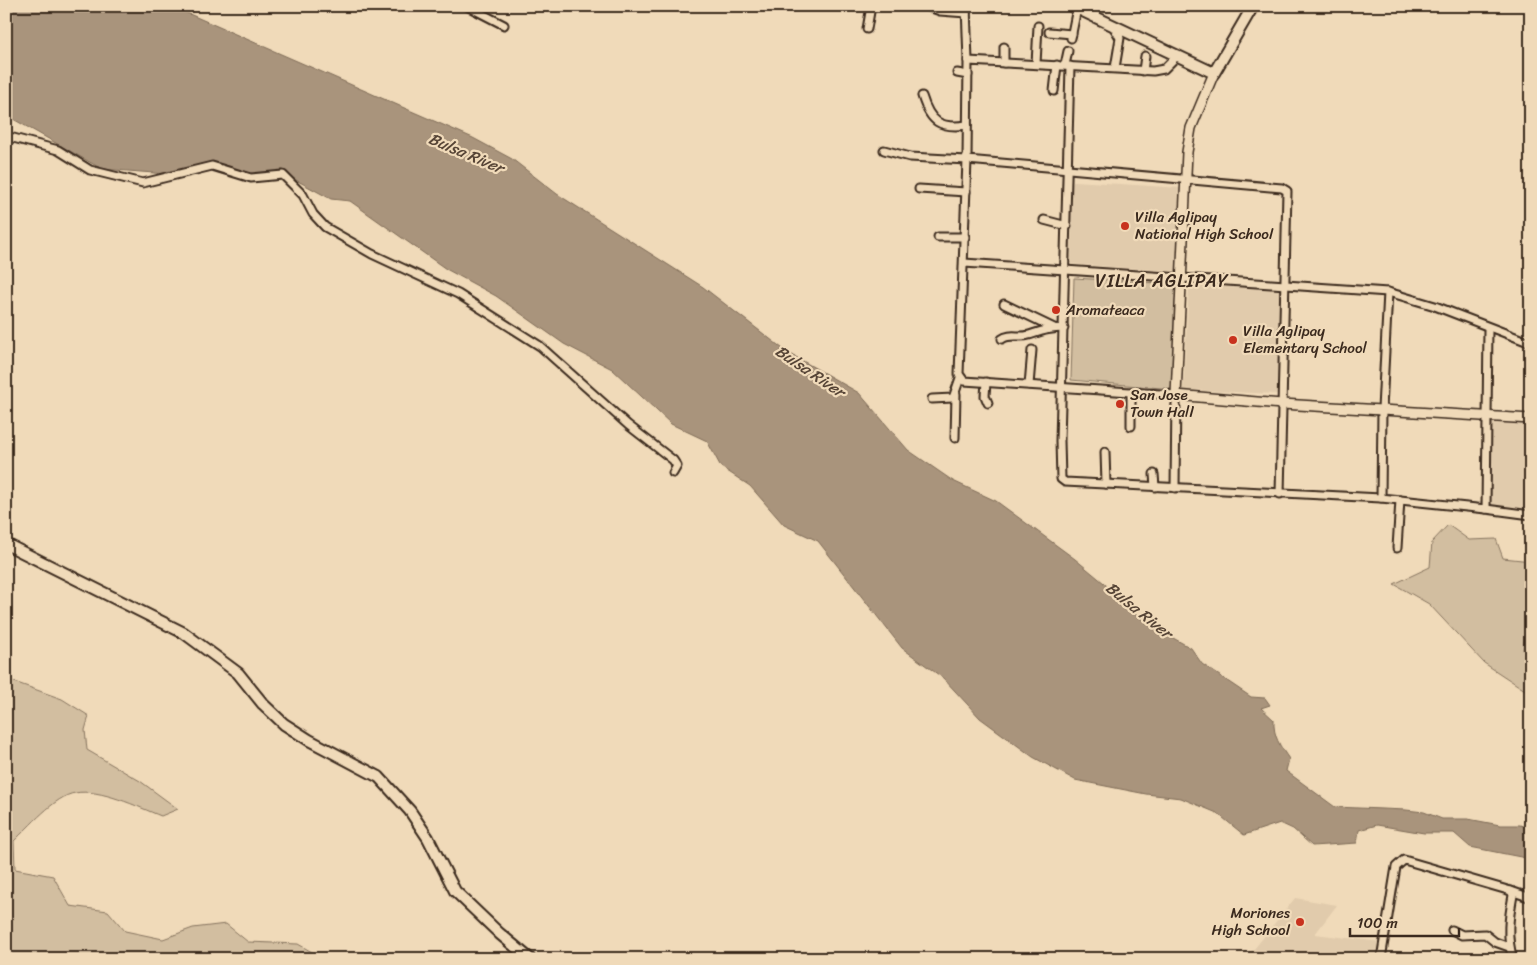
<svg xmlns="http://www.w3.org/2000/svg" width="1537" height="965" font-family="Sriracha,sans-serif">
<rect width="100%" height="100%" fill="#f0dab9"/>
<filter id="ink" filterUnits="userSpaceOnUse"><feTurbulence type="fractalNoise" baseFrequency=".02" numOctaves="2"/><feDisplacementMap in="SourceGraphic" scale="10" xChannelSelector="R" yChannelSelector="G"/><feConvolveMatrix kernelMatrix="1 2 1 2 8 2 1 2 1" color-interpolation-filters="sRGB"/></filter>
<g filter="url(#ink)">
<g fill="#e1cbac">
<polygon points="1075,181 1181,188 1177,272 1071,264 1072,183"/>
<polygon points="1189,285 1282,290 1279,394 1183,390"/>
<polygon points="1491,420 1531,422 1531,512 1489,506"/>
<polygon points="1295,898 1337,905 1315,934 1381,942 1379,959 1246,959"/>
</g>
<g fill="#d2bea0" stroke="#86745f">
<polygon points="1074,278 1176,284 1172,389 1071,380"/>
<polygon points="1448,525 1469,540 1496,539 1503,558 1531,561 1531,625 1527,624 1523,650 1531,654 1531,694 1484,663 1429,604 1394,584 1430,567 1432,542"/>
<path d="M6 679 62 699 89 716 85 730 87 750 140 781 178 809 161 816C138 807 100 788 75 793 55 796 29 827 14 841L15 869 53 876 70 906 108 911 125 931 163 939 193 928 226 924 248 942 298 944 324 959H6Z"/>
</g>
<path fill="#a9947c" stroke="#7d6a56" d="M6 6H171L473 138 512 159 557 194 703 287 787 352 859 393 908 450 953 481 996 501 1075 559 1104 583 1126 607 1148 624 1191 648 1202 664 1251 697 1265 698 1270 705 1261 708 1274 720C1273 736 1280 746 1289 759L1286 771 1335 807 1406 810 1424 812 1442 819H1468L1500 825H1520L1531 829V859L1470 847 1454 833H1424L1377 825 1359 830 1357 843 1312 846 1293 829 1280 823 1244 835 1217 813 1181 798 1146 794 1075 780 1033 757 980 718 943 678 902 648 818 541 784 525 750 486 721 467 707 441 671 424 612 369 564 344 496 296 446 269 350 201 331 199 283 173 252 176 212 163 167 174 102 169 6 115Z"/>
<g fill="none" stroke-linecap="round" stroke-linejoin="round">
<defs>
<g id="minor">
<polyline points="467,6 504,25"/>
<polyline points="926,6 940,11 966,13"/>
<polyline points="966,6 968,61"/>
<polyline points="1113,26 1120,38 1115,68"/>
<polyline points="867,29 871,6"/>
<polyline points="1049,32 1072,34"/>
<polyline points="1071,38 1077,8"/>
<polyline points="1004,63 1004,47"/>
<polyline points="1036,64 1038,26"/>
<polyline points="1065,65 1068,51"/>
<polyline points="1070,66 1060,441 1061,479 1065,482 1381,498 1486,509 1488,328"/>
<polyline points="1143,71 1145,56"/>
<polyline points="957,73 968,75"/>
<polyline points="1054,91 1057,65"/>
<path d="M922 96C930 122 940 129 967 125"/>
<polyline points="6,136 58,150 90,170 143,183 212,166 251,178 283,175 303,195 313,214 325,227 372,254 458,294 540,346 628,425 673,460 677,466 673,473"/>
<polyline points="884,150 910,157 967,160 1282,188 1287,191 1280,494"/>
<polyline points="919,189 966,192"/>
<polyline points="1044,220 1067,226"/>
<polyline points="938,237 965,237"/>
<polyline points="964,263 1388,292 1435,306 1531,343"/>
<polyline points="1004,304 1054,328"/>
<path d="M1002 339C1009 333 1020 338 1029 335 1042 331 1050 328 1064 328"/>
<polyline points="986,382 985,396 988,403"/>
<polyline points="1029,385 1032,350"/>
<polyline points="1131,392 1131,426"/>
<polyline points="932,399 953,398 960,378"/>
<polyline points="955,438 956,394"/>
<polyline points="1105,452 1106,484"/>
<polyline points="1154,474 1155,487"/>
<polyline points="1175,488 1176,395 964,381 959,374 967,160 968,61 1153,71 1164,69 1178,55"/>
<polyline points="1381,498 1382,409 1388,292"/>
<polyline points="1486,509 1531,515"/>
<polyline points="1397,548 1400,500"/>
<polyline points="1511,891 1531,898"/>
<polyline points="1452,930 1462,935 1485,934 1495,942 1509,947"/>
<path d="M1381 959 1396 867 1404 860 1511 891 1513 895C1509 917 1506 937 1513 959"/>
</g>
<polyline id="tertiary" points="1214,73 1191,128 1187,152 1176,395 1282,404 1531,419"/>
<g id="secondary">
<polyline points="1072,6 1214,73 1253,6"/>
<polyline points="6,544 184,633 238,673 263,704 284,724 309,740 379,777 410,811 428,838 455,891 500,934 530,959"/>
</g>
</defs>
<use href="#minor" stroke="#3b2a1e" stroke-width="11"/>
<use href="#tertiary" stroke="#3b2a1e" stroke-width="12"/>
<use href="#secondary" stroke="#3b2a1e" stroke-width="14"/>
<use href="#minor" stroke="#f0dab9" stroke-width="7"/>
<use href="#tertiary" stroke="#f0dab9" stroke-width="9"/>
<use href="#secondary" stroke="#f0dab9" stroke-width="10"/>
</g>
</g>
<g fill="#c8321e" stroke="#f0dab9" stroke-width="2">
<circle cx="1125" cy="226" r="5"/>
<circle cx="1056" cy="310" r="5"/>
<circle cx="1233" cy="340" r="5"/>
<circle cx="1120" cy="404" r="5"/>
<circle cx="1300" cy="922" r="5"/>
</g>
<g text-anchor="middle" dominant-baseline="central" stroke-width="4.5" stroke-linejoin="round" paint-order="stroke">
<g font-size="15" fill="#3b2a1e" stroke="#f0dab9" text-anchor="start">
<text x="1135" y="217">Villa Aglipay<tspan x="1135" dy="17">National High School</tspan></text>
<text x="1066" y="310">Aromateaca</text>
<text x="1243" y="331">Villa Aglipay<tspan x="1243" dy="17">Elementary School</tspan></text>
<text x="1130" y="395">San Jose<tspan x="1130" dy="17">Town Hall</tspan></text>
<text x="1290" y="913" text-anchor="end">Moriones<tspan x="1290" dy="17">High School</tspan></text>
</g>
<g font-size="16" font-style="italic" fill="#564436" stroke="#f0dab9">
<text transform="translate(466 153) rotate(23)">Bulsa River</text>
<text transform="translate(810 371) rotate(34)">Bulsa River</text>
<text transform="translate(1139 610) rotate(39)">Bulsa River</text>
</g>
<g font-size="18" letter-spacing="1" fill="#3b2a1e" stroke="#f0dab9">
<text x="1162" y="281">VILLA AGLIPAY</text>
</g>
</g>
<rect width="1537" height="965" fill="none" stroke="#f0dab9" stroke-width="25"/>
<rect x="12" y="12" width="1512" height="940" fill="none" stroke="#3b2a1e" stroke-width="2" filter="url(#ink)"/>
<path d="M1350 928v8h109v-8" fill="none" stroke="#3b2a1e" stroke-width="2.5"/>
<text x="1357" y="928" font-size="15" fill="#3b2a1e" stroke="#f0dab9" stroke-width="4" paint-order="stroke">100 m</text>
</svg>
